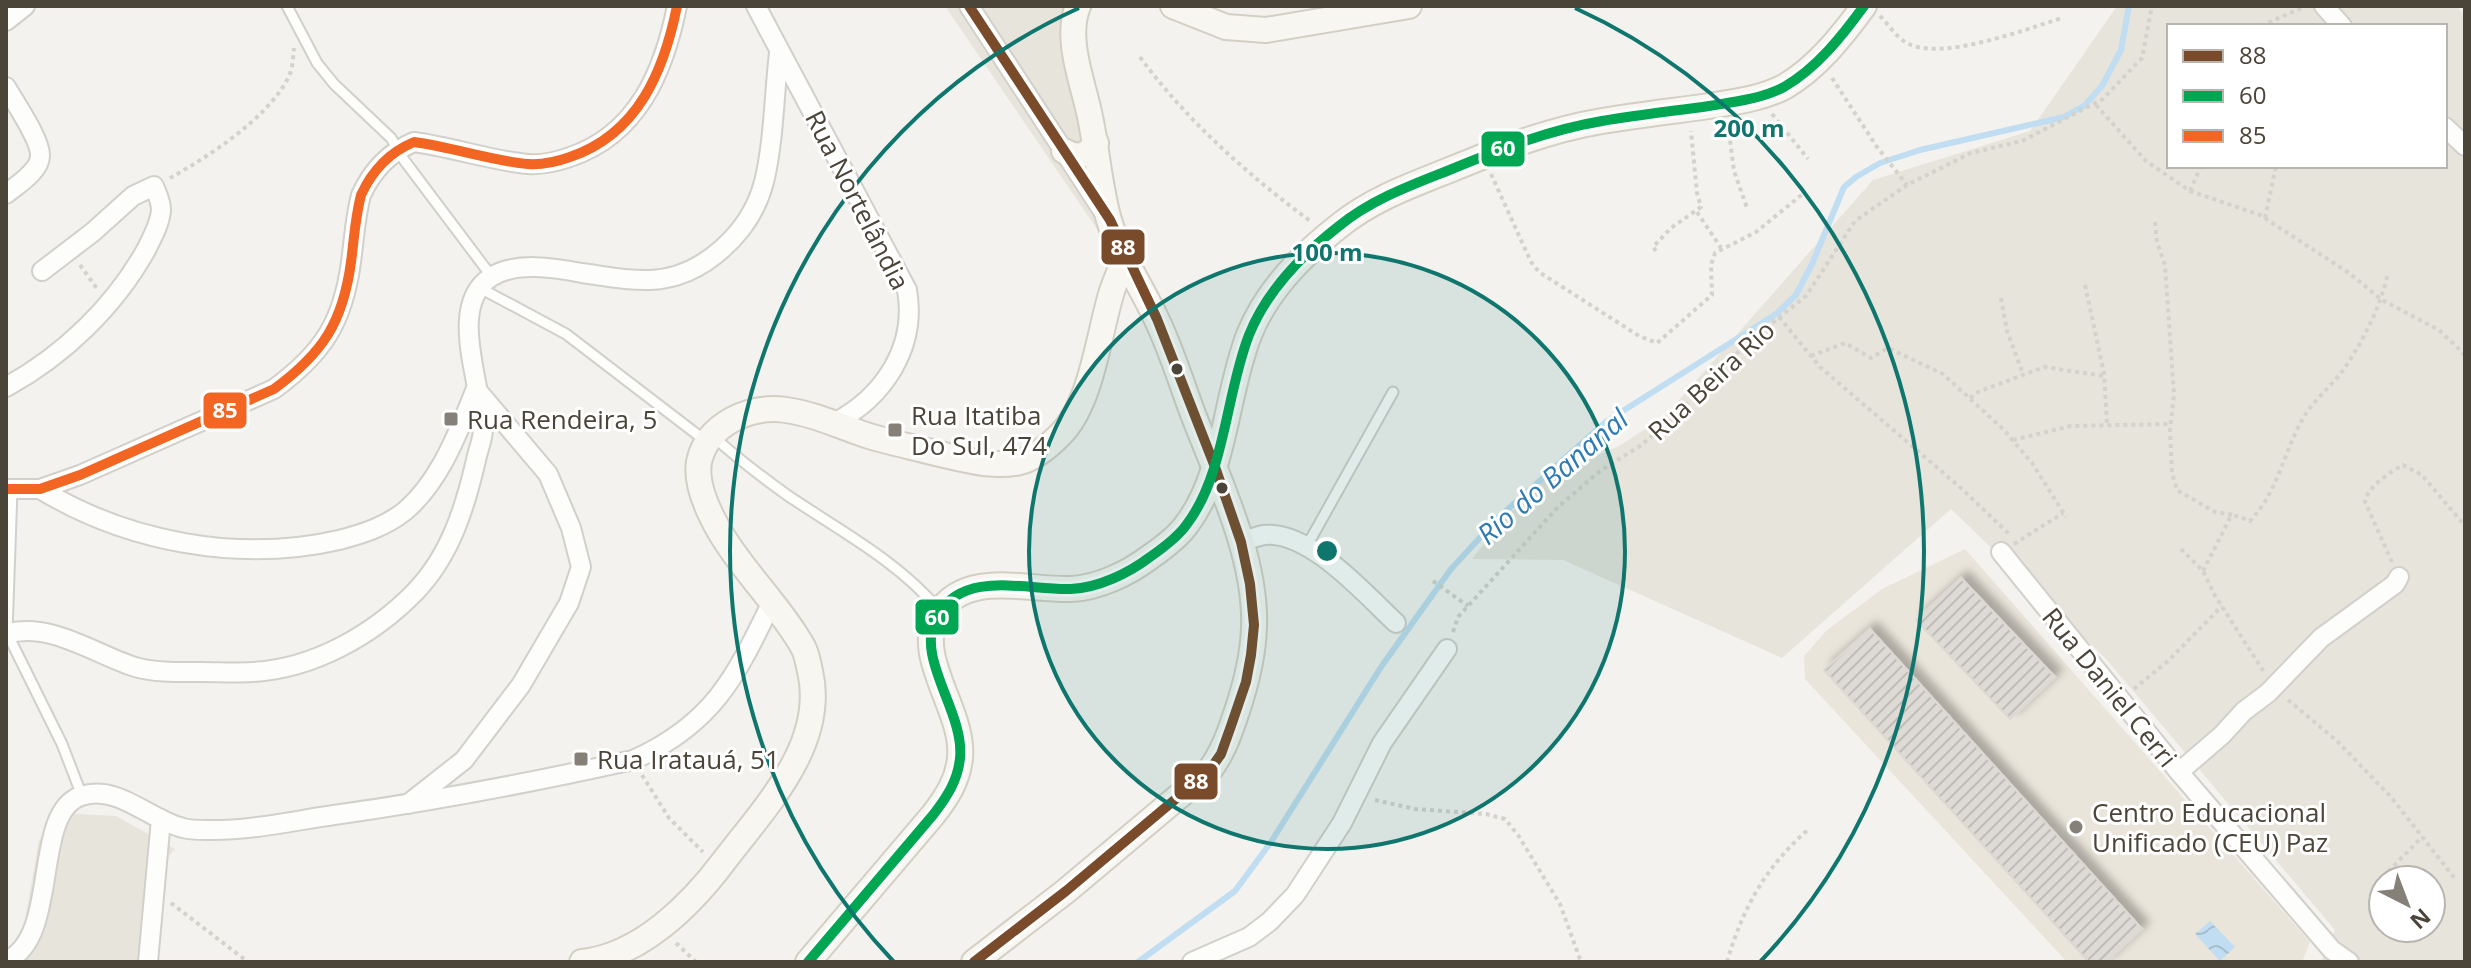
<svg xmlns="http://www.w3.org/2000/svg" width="2471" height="968" font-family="'Open Sans',sans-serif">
<defs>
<pattern id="water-waves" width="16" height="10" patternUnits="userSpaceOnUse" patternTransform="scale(2)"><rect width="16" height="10" fill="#c0ddf1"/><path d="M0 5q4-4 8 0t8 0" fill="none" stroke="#a6bfcf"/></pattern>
<pattern id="building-hatch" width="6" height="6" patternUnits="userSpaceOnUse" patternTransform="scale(2)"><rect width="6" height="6" fill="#dedbd6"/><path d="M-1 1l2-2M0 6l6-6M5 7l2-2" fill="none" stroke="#c0bdb8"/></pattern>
<filter id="shadow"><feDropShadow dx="7" dy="-7" stdDeviation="4" flood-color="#0004"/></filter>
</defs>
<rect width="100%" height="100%" fill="#f4f2ee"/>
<g fill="#e7e4dc" fill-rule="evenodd">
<polygon points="945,6 1157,6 1093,8 1066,41 1101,235"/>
<path d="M2117 6H2457L2465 16V962H2321L2335 930 2106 659 1951 509 1782 658 1563 560 1472 559 1504 519 1547 476 1619 446 1664 417 1873 180 2030 131ZM2169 26H2445V166H2169ZM2383 880H2431V928H2383Z"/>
<polygon points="61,813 116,816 175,849 146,883 138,962 6,962 20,949 39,840"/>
</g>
<polygon fill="#eae5da" points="1965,549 2310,942 2302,962 2067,962 1805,679 1804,656 1827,630 1882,589"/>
<polygon fill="url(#water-waves)" points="2210,921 2235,947 2220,961 2195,934"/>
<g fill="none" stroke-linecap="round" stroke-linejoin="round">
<polyline stroke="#c0ddf1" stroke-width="6" points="1138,962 1235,891 1271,842 1381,667 1451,569 1498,518 1607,421 1776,314 1796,295 1812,264 1844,187 1856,177 1880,163 1920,150 2064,117 2085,105 2102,86 2121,50 2129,6"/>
</g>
<g fill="url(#building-hatch)" stroke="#dcd9d4" stroke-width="2" filter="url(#shadow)">
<polygon points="1961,578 2055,677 2010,719 1916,620"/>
<polygon points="1870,629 2142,929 2106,962 2089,962 1824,670"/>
</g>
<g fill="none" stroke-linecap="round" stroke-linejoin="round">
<defs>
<g id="lane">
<polyline points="287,6 317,63 334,84 391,138 404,160 492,277"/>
<polyline points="480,288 566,334 707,442"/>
<path d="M714 437C737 458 762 477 787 495 840 531 898 561 939 610"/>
<polyline points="12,489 7,633 62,744 82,796"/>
<polyline points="1308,544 1393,392"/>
</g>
<g id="street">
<path d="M756 6 907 290C917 347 884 397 834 423"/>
<polyline points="969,6 1103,211"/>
<polyline points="2324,6 2342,26"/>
<polyline points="6,21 25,6"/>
<path d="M6 87C15 103 41 140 40 156 40 171 17 185 6 194"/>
<polyline points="2445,127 2465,146"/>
<path d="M6 387C63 356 114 307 146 250 152 238 160 224 161 210 161 201 157 194 154 186L133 196 93 232 42 271"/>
<path d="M6 489H40L80 475 274 389C323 353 343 322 351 262 354 240 355 218 361 195 372 171 390 152 414 142 452 147 492 161 528 164 543 165 556 162 570 157 638 134 664 71 677 6"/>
<path d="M40 489C127 542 239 563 339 540 362 534 385 527 405 511 440 481 458 433 475 391"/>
<path d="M1241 542C1248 540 1257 536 1264 535 1309 530 1365 594 1396 623"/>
<polyline points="2001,552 2179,772 2332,950 2349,962"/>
<path d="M6 634C50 621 94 654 135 667 156 673 180 672 202 672 219 672 235 673 252 672 313 669 373 635 415 592 450 556 465 508 476 460 478 450 483 439 483 429 483 387 446 306 491 277 516 261 555 268 582 273 604 276 627 281 650 280 703 278 751 232 764 182 774 141 774 95 779 53"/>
<polyline points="2179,772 2222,735 2244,711 2268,693 2321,638 2395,584 2399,577"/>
<polyline points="408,804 464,760 521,685 569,603 581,567 571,528 548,474 476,389"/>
<path d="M6 961C61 937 31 813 81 796 119 784 149 820 183 828 190 830 200 830 207 830 249 831 292 821 334 815 434 801 534 782 633 760 713 724 735 678 772 602"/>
<polyline points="148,962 161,819"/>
<polyline points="1192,962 1249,937 1269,922 1295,895 1342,823 1382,743 1447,649"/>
</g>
<g id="secondary">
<polyline points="1173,6 1226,27 1266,30 1409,6"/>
<path d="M1064 151C1077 159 1088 156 1096 143"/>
<path d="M582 962C640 956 691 905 724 861 765 807 827 744 810 671 808 663 807 654 803 647 780 606 744 573 720 532 709 513 695 485 699 462 707 424 750 405 786 410 815 414 841 427 869 436 892 443 917 448 940 454 966 460 994 468 1020 462 1035 458 1049 446 1060 435 1092 404 1099 332 1112 291 1116 279 1121 268 1126 256"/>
<path d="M808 962 933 815C947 797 958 780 960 758 965 711 912 656 938 614 966 569 1029 591 1071 589 1098 588 1129 573 1150 557 1163 548 1178 537 1187 524 1225 474 1226 393 1249 335 1266 292 1303 254 1339 226 1371 200 1409 186 1447 171 1498 150 1548 130 1602 121 1638 115 1673 111 1709 106 1734 102 1761 99 1784 87 1817 68 1842 36 1864 6"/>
<path d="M974 962 1066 891 1209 771C1223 753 1230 732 1237 711 1246 684 1253 657 1254 628 1257 558 1218 479 1193 414 1181 382 1171 349 1156 318 1141 286 1119 254 1109 220 1099 185 1097 147 1089 112 1082 80 1065 38 1078 6"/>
</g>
</defs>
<use href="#lane" stroke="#d2d0cb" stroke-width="13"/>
<use href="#street" stroke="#d2d0cb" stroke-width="22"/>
<use href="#secondary" stroke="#d3cfc5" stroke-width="28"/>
<g stroke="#d3d2cc" stroke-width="4" stroke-dasharray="4 4" stroke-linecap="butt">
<path d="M1880 16C1888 24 1897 38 1907 43 1941 62 2026 29 2062 18"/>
<polyline points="2261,26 2306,6"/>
<path d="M1140 57C1187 121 1247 174 1310 221"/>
<polyline points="1832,78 1877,147 1907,185"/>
<polyline points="2096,105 2146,161 2190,191 2260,215 2349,273 2382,300 2439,330 2465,355"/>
<polyline points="1772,114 1808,159"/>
<polyline points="1728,125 1734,171 1747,208"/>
<polyline points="1491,174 1531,262 1539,272 1639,336 1657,343 1712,295 1711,265 1715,253 1756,232 1804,193"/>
<path d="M170 178C208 157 268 118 288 78 293 69 293 58 294 48"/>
<polyline points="2190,191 2201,166"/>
<polyline points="1697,212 1721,248"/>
<polyline points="2265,218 2276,166"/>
<polyline points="2155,222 2157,242 2165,265 2174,395 2170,430 2172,473 2177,490 2215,512 2234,515"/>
<polyline points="1656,251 1653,247 1671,228 1701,207 1697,193 1691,131"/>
<polyline points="80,265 98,290"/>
<polyline points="2085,285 2104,373 2107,424"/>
<polyline points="2001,298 2007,331 2023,374"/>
<polyline points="1779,317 1820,367 1962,489 2009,534"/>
<polyline points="1811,356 1845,343 1871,358 1888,348 1943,374 2003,429 2032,463 2066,517"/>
<polyline points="1970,398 1978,392 2044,367 2104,376"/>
<polyline points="2013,440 2071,426 2171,424"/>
<polyline points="2014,544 2063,513"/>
<polyline points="2181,549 2203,571 2214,594 2264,672"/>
<path d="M2392 562 2365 502C2367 487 2390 472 2403 465L2422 475 2465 526"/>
<path d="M2203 571 2230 518 2237 516 2250 521C2277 493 2283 455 2301 422 2311 402 2331 387 2344 369 2364 339 2380 308 2388 273"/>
<polyline points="1433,581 1468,606"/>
<polyline points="1453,632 1458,617 1558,507 1600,471 1640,446 1671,420 1747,343 1806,296 1855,221 1907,185 1971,153 2022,141 2103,99 2142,58 2152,6"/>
<polyline points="2134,689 2168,661 2222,606"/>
<polyline points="2288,700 2337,741 2391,797 2456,880"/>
<polyline points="642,775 669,818 703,852"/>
<polyline points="1375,800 1415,809 1486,814 1505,819 1518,835 1560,904 1581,962"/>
<polyline points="2377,883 2422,837"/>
<polyline points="171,903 248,962"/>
<polyline points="676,943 696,962"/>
<path d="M1727 962C1743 907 1766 866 1810 828"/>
</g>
<use href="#lane" stroke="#fdfdfc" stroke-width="9"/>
<use href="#street" stroke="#fdfdfc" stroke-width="18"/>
<use href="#secondary" stroke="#f7f6f1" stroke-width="24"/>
<defs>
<polyline id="bus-1" points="969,6 1110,220 1157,319 1215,467 1241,542 1250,584 1254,625 1251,655 1246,682 1231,726 1221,754 1209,771 1066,891 974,962"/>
<path id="bus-2" d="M808 962 933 815C947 797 958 780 960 758 965 711 912 656 938 614 966 569 1029 591 1071 589 1098 588 1129 573 1150 557 1163 548 1178 537 1187 524 1225 474 1226 393 1249 335 1266 292 1303 254 1339 226 1371 200 1409 186 1447 171 1498 150 1548 130 1602 121 1638 115 1673 111 1709 106 1734 102 1761 99 1784 87 1817 68 1842 36 1864 6"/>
<path id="bus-3" d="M6 489H40L80 475 274 389C323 353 343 322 351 262 354 240 355 218 361 195 372 171 390 152 414 142 452 147 492 161 528 164 543 165 556 162 570 157 638 134 664 71 677 6"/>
</defs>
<use href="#bus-1" stroke="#fff" stroke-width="16"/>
<use href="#bus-2" stroke="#fff" stroke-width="16"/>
<use href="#bus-3" stroke="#fff" stroke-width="16"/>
<use href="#bus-1" stroke="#7a4b2a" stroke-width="10"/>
<use href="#bus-2" stroke="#00a651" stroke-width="10"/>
<use href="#bus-3" stroke="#f26522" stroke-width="10"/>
</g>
<circle cx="1327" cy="551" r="298" fill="#0f766e" fill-opacity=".12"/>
<g fill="none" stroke="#0f766e" stroke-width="4">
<circle cx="1327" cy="551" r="298"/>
<path d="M894 962A597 597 0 0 1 1079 8M1575 8A597 597 0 0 1 1760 962"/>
</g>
<g fill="#4b4439" stroke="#fff" stroke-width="3">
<circle cx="1177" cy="369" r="7"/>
<circle cx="1222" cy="488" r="7"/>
</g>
<g fill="#868178" stroke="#fff" stroke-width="3">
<rect x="443" y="411" width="16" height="16" rx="4"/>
<rect x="887" y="422" width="16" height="16" rx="4"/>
<rect x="573" y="751" width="16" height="16" rx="4"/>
<circle cx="2076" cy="827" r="8"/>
</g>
<g text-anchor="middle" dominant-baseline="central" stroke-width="6" stroke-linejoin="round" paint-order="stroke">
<g font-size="26" fill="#4b4439" stroke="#fff">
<text transform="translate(858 200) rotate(63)">Rua Nortelândia</text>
<text transform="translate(1711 380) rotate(-43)">Rua Beira Rio</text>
<text transform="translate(2110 687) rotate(51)">Rua Daniel Cerri</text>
</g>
<g font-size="26" fill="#4b4439" stroke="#fff" text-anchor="start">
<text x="911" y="415">Rua Itatiba<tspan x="911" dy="30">Do Sul, 474</tspan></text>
<text x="467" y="419">Rua Rendeira, 5</text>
<text x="597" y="759">Rua Iratauá, 51</text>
<text x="2092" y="812">Centro Educacional<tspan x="2092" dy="30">Unificado (CEU) Paz</tspan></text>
</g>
<g font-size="28" font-style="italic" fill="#2e7ab2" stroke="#fff">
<text transform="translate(1552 476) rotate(-41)">Rio do Bananal</text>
</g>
</g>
<circle cx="1327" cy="551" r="12" fill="#0f766e" stroke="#fff" stroke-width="4"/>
<g font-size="24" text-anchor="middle" font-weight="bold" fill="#0f766e" stroke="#fff" stroke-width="6" stroke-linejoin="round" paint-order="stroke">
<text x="1749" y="137">200 m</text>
<text x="1327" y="261">100 m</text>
</g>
<g stroke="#fff" stroke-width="3">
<rect x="1480" y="130" width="46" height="38" rx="8" fill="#00a651"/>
<rect x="1100" y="228" width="46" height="38" rx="8" fill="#7a4b2a"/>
<rect x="202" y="391" width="46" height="39" rx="8" fill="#f26522"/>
<rect x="914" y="598" width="46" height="38" rx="8" fill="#00a651"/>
<rect x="1173" y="762" width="46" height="39" rx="8" fill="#7a4b2a"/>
</g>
<g font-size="22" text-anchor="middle" font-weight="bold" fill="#fff">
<text x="1503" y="156">60</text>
<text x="1123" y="255">88</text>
<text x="225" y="418">85</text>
<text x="937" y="625">60</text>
<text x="1196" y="789">88</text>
</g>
<rect width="2471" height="968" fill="none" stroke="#4b4439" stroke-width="16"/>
<rect x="2167" y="24" width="280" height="144" fill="#ffffff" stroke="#b7b4b0" stroke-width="2"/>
<rect x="2183" y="50" width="40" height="12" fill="#7a4b2a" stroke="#b7b4b0" stroke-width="2"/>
<text x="2239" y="64" font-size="24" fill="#4b4439">88</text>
<rect x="2183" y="90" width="40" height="12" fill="#00a651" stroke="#b7b4b0" stroke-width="2"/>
<text x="2239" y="104" font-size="24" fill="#4b4439">60</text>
<rect x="2183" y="130" width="40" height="12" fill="#f26522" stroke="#b7b4b0" stroke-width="2"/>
<text x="2239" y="144" font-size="24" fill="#4b4439">85</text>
<g transform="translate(2407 904) rotate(138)"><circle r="38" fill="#ffffff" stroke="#b7b4b0" stroke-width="2"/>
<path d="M0-6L14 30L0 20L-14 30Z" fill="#868178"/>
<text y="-12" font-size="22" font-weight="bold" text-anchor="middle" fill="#4b4439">N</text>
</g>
</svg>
